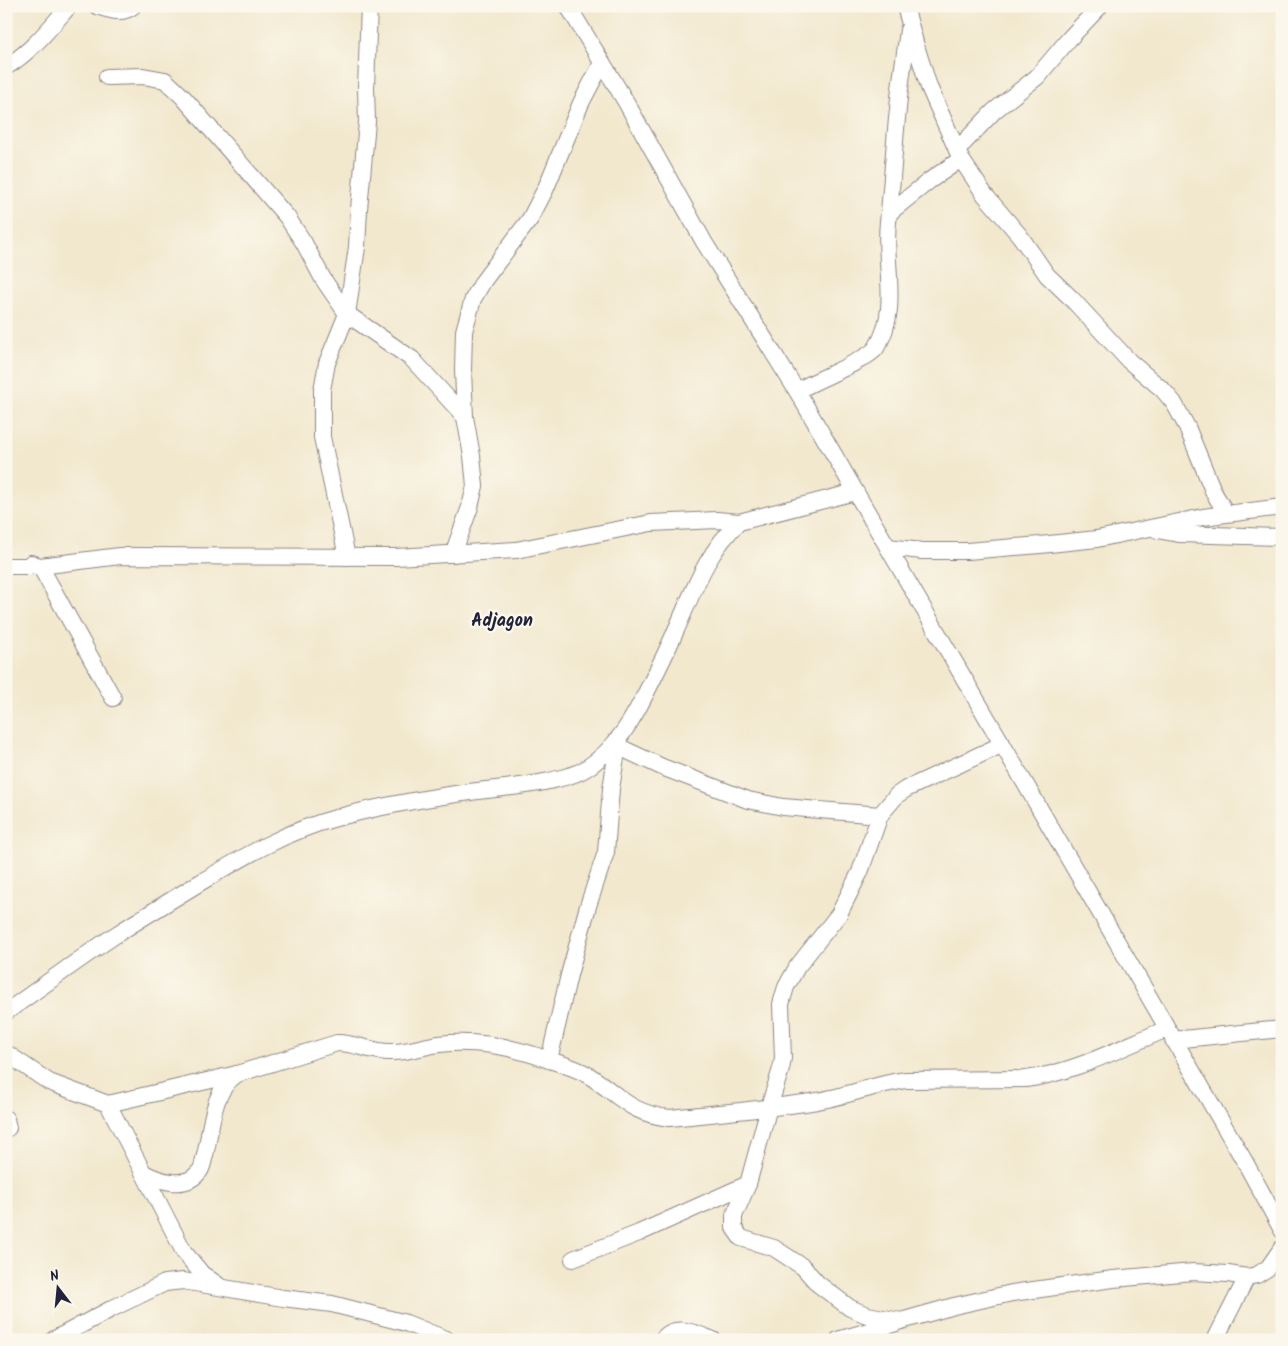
<svg xmlns="http://www.w3.org/2000/svg" width="1288" height="1346" font-family="Kalam,sans-serif">
<rect width="100%" height="100%" fill="#fbf7ec"/>
<filter id="ink" filterUnits="userSpaceOnUse"><feTurbulence type="fractalNoise" baseFrequency=".02" numOctaves="2"/><feDisplacementMap in="SourceGraphic" scale="10" xChannelSelector="R" yChannelSelector="G"/><feConvolveMatrix kernelMatrix="1 2 1 2 8 2 1 2 1" color-interpolation-filters="sRGB"/></filter>
<filter id="wash" filterUnits="userSpaceOnUse"><feTurbulence type="fractalNoise" baseFrequency=".0096" numOctaves="4" result="noise"/><feDisplacementMap in="SourceGraphic" scale="20" xChannelSelector="R" yChannelSelector="G"/><feGaussianBlur stdDeviation="1.12" result="paint"/><feColorMatrix in="noise" values="0 0 0 0 0 0 0 0 0 0 0 0 0 0 0 0 0 1.4 0 .05"/><feComposite in="paint" operator="in"/></filter>
<g filter="url(#wash)">
<rect width="100%" height="100%" fill="#f2e8ce"/>
</g>
<g filter="url(#ink)">
<g fill="none" stroke-linecap="round" stroke-linejoin="round">
<defs>
<g id="minor">
<path d="M97 6C110 10 122 15 133 6"/>
<polyline points="568,6 626,102 704,242 797,391 1245,1162 1282,1230"/>
<polyline points="905,6 916,46 929,87 961,159 985,195 1020,236 1047,275 1071,298 1129,361 1163,390 1174,403 1187,427 1214,493 1226,513"/>
<path d="M6 67C32 51 49 29 69 6"/>
<polyline points="107,77 143,76 165,80 183,97 287,217 304,243 323,279 347,314 412,359 465,417"/>
<polyline points="957,150 994,111 1037,77 1069,39 1100,6"/>
<polyline points="889,213 929,181 961,159"/>
<path d="M797 391C813 381 868 360 876 348 901 310 883 264 888 222 892 184 894 146 898 109 900 82 905 56 908 30"/>
<polyline points="1157,530 1179,534 1282,537"/>
<polyline points="888,547 922,551 967,551 1040,545 1097,539 1203,517 1282,507"/>
<polyline points="453,554 470,507 475,486 472,456 465,417 463,370 464,331 473,299 484,280 530,219 546,188 581,103 602,63"/>
<polyline points="347,557 322,437 322,390 327,363 347,314 357,247 359,209 367,122 366,88 369,6"/>
<polyline points="31,563 40,566 113,698"/>
<polyline points="6,566 40,566 120,556 396,557 516,550 651,523 717,520 739,522 855,492"/>
<path d="M619 738 611 789 606 852 588 906 569 975 549 1060C562 1064 576 1068 588 1075 620 1095 628 1113 669 1118 718 1113 768 1109 817 1101 848 1096 876 1084 906 1080L1026 1079C1074 1073 1122 1047 1167 1029"/>
<polyline points="1001,745 906,789 897,795 880,815 860,872 839,914 797,967 786,987 781,1004 783,1058 781,1069 769,1107 748,1184 734,1216 734,1228 741,1238 774,1248 803,1267 818,1284 850,1308 867,1315 901,1321 954,1306 1012,1293 1113,1279 1193,1272 1228,1274 1247,1277 1257,1275 1268,1268 1282,1248"/>
<polyline points="617,746 662,767 748,800 783,807 880,815"/>
<path d="M6 1012C43 986 79 959 117 934 145 916 173 899 201 882 245 856 287 831 336 818 375 807 416 800 456 794 487 789 518 788 549 781 561 778 574 776 585 769 616 750 634 718 650 685 659 667 668 649 676 630 694 590 706 553 739 522"/>
<polyline points="1173,1040 1282,1029"/>
<polyline points="6,1053 49,1082 108,1104 184,1252 202,1274 218,1285"/>
<path d="M108 1104 237 1074 337 1043C356 1043 371 1052 390 1052 406 1053 423 1046 439 1044 476 1040 514 1047 549 1060"/>
<polyline points="6,1119 8,1128"/>
<path d="M144 1173C159 1181 185 1189 198 1173 202 1170 203 1163 204 1159 212 1131 210 1092 237 1074"/>
<polyline points="573,1259 639,1233 748,1184"/>
<polyline points="53,1340 113,1308 165,1283 183,1281 283,1298 332,1304 406,1323 448,1340"/>
<path d="M662 1340C675 1322 697 1334 713 1340"/>
<polyline points="838,1340 896,1323"/>
<polyline points="1215,1340 1247,1277"/>
</g>
</defs>
<use href="#minor" stroke="#8a8584" stroke-width="18"/>
<use href="#minor" stroke="#fff" stroke-width="16"/>
</g>
</g>
<g text-anchor="middle" dominant-baseline="central" stroke-width="5" stroke-linejoin="round" paint-order="stroke">
<g font-size="18" font-weight="bold" fill="#22223b" stroke="#fbf7ec">
<text x="502" y="621">Adjagon</text>
</g>
</g>
<rect width="1288" height="1346" fill="none" stroke="#fbf7ec" stroke-width="25"/>
<g transform="translate(58 1288) rotate(344)" stroke="#fbf7ec" stroke-width="4" paint-order="stroke">
<path d="M0-4L9 19L0 12L-9 19Z" fill="#22223b"/>
<text y="-8" font-size="14" font-weight="bold" text-anchor="middle" fill="#22223b">N</text>
</g>
</svg>
